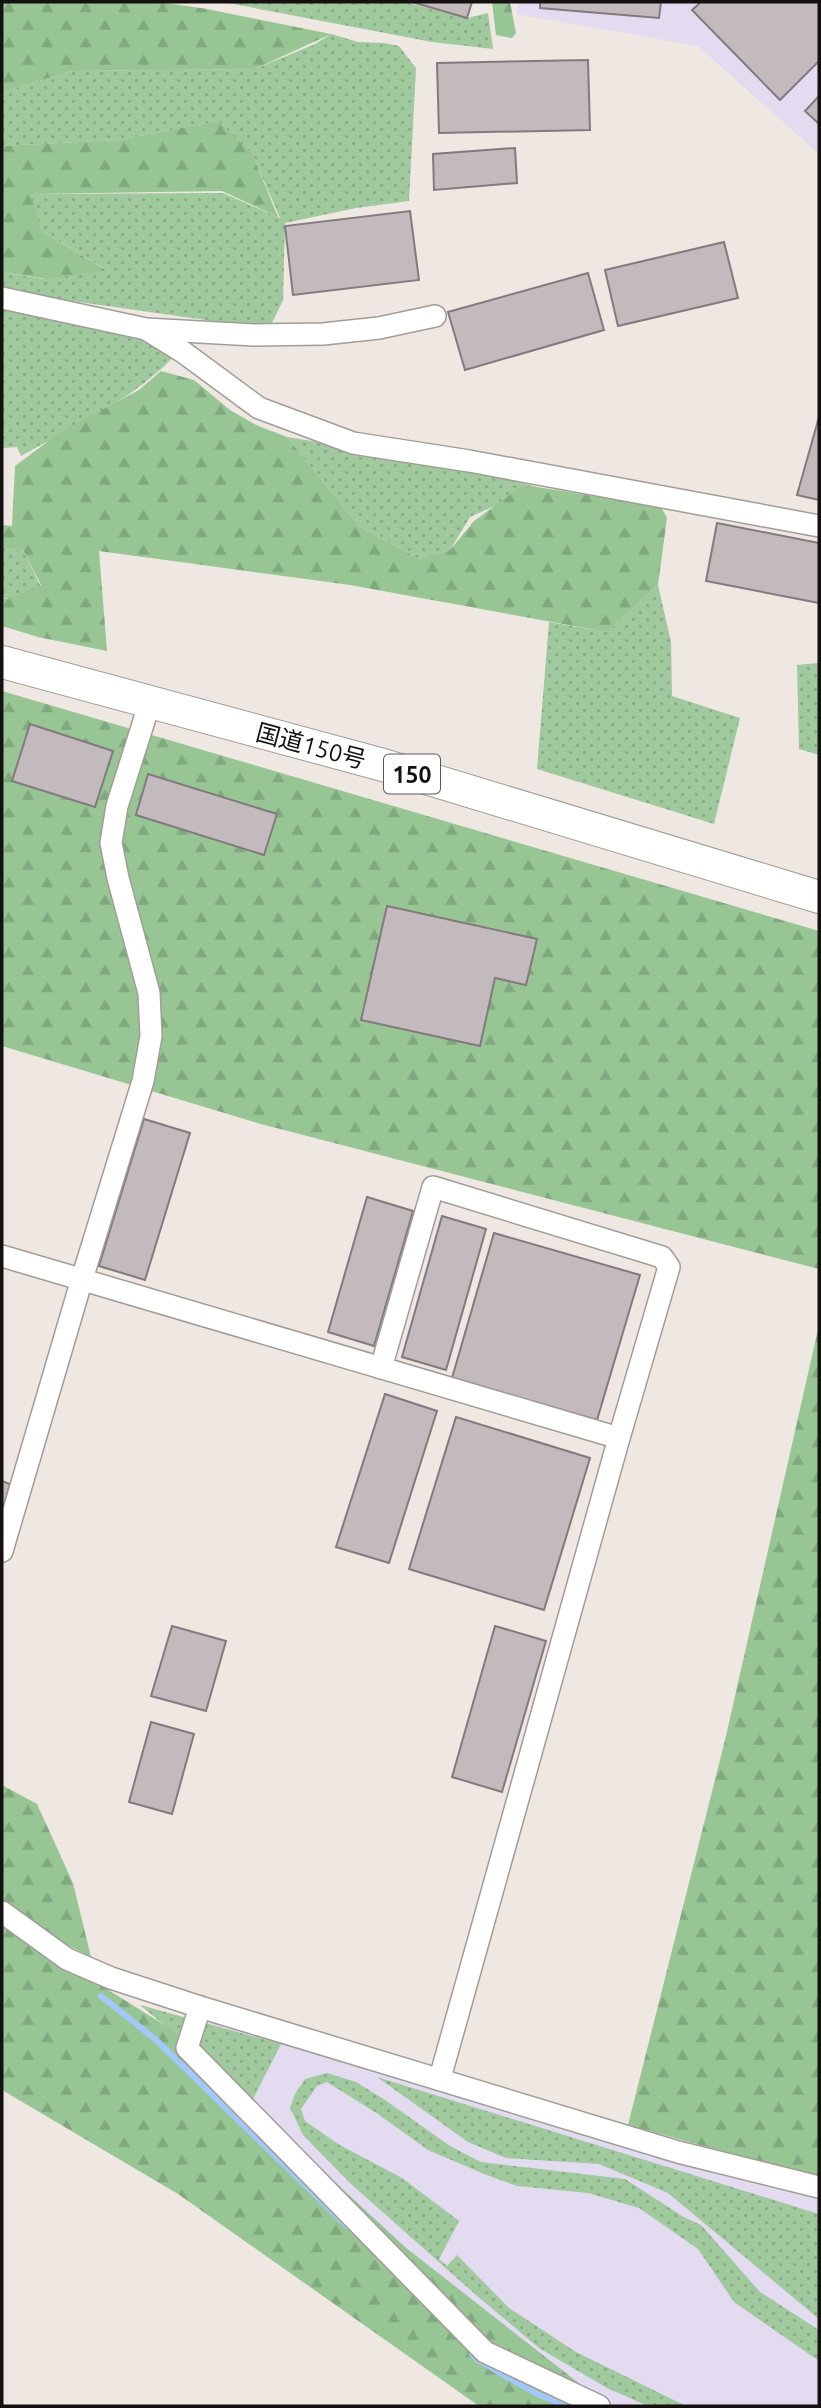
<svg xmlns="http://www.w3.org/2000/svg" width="821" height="2408" font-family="Ubuntu,'Noto Sans JP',sans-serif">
<defs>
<pattern id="grass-dots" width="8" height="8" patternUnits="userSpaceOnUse" patternTransform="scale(1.75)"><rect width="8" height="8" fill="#a0c99e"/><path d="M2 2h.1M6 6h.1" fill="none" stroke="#89ac87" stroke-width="1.8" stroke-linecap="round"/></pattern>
<pattern id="forest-firs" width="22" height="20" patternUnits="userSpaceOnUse" patternTransform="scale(1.75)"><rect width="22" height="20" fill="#97c694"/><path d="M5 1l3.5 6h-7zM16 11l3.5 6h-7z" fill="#81a97f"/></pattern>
</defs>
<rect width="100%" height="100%" fill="#efe7e2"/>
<g fill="#e3dbf0">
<polygon points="518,2 819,2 819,154 698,46 517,14"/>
<polygon points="198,2012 819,2192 819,2406 599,2406 485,2352 191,2052"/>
</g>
<g fill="url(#grass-dots)">
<polygon points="223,2 341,2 350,4 351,2 405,2 467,18 488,13 493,49 432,42"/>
<polygon points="331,34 358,42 384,43 399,46 416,68 409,201 356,208 285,223 283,300 272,323 255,327 2,291 2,272 43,279 105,269 42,231 29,194 223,193 280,218 253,156 218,121 119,140 2,146 2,92 72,71 255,69 315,44"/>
<path d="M2 303 125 328 178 352C137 398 74 426 21 456L17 447 2 448Z"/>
<polygon points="287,437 447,463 537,487 470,517 450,550 419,559 359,526"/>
<polygon points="2,548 23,550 41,587 9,599 2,597"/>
<polygon points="658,585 671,642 672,696 740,718 714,824 537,769 549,622 607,632"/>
<polygon points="819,663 819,755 799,749 797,665"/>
<polygon points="140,2005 281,2044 253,2099"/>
<polygon points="327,2073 356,2082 385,2100 450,2146 481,2162 625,2179 682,2216 701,2225 760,2292 819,2330 819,2361 734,2302 698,2249 639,2208 588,2193 517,2186 484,2174 428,2150 378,2114 327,2082 317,2086 301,2109 305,2121 338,2144 402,2178 459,2221 439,2259 447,2266 457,2255 509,2308 576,2352 686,2406 648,2406 607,2388 539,2348 476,2295 351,2184 303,2135 290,2108 295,2094 305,2079"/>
<polygon points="377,2077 819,2214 819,2319 668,2193 599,2164 506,2158 468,2142"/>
</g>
<g fill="url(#forest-firs)">
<polygon points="2,2 160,2 207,9 331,34 255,69 72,71 2,92"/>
<polygon points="492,2 510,2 516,33 512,38 496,35"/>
<polygon points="218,121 252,153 278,217 222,191 30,194 42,231 106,270 46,279 2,272 2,146 119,140"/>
<polygon points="161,371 194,380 230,410 256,425 287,437 359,526 419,559 450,550 474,521 522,486 537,487 661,507 667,518 658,585 607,632 350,585 99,551 107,651 38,637 2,626 2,598 9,599 41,585 23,550 2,548 2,525 12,526 15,466 59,433 139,390"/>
<polygon points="2,691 819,931 819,1269 261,1124 2,1046"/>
<polygon points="819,1325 819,2178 628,2125 726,1736"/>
<polygon points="2,1785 37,1804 73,1883 91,1957 44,1933 2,1899"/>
<polygon points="2,1923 169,2028 405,2247 608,2406 479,2406 178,2194 2,2090"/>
</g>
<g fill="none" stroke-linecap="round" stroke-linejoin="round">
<g stroke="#a3c7fd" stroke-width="6">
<polyline points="101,1996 155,2039 347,2226"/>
<polyline points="472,2354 478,2360 537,2394 567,2406"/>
</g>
</g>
<g fill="#c2babd" stroke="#827a7d" stroke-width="2">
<polygon points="412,2 472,2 467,18"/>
<polygon points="540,2 661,2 659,18 540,8"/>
<polygon points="701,2 819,2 819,61 780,100 692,10"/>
<polygon points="588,60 590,130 439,133 437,63"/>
<polygon points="819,96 819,124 805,111"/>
<polygon points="515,148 517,183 434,190 433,154"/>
<polygon points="410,211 419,280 293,295 285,226"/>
<polygon points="724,242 738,298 618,326 605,270"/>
<polygon points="588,273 604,330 465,370 448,312"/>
<polygon points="819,417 819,500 797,495"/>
<polygon points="717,523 819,543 819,603 706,581"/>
<polygon points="30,724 113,751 95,807 12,781"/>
<polygon points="148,774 277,814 264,855 136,815"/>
<polygon points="387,906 537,939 526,985 495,978 480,1046 361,1020"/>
<polygon points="144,1119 190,1133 145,1280 99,1266"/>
<polygon points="367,1197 413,1211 374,1346 328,1332"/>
<polygon points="442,1216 486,1229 446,1370 402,1357"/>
<polygon points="494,1233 640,1275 597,1420 452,1378"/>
<polygon points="385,1394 437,1411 389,1563 336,1547"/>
<polygon points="456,1417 590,1458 544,1610 409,1569"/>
<polygon points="2,1481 10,1484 2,1514"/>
<polygon points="172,1626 226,1641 206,1711 151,1696"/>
<polygon points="495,1626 546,1641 502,1792 452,1777"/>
<polygon points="151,1722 194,1734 172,1814 129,1802"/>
</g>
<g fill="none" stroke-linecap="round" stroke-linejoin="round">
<defs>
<g id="minor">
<polyline points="2,298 146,329 254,335 323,334 379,328 435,316"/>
<polyline points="146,329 183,352 259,408 353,443 469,461 819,526"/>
<polyline points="2,1256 619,1438"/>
<polyline points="381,1368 433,1187 662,1257 669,1267 619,1438 440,2078"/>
<polyline points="2,1551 82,1279 143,1081 151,1036 149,993 118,878 111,843 117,806 150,702"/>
<polyline points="2,1912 67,1959 111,1978 200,2007 678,2152 819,2187"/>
<polyline points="200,2007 187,2048 485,2352 599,2406"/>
</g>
<polyline id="highway" points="2,662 383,765 819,897"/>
</defs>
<use href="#minor" stroke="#a29c97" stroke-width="24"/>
<use href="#highway" stroke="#a29c97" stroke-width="34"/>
<use href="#minor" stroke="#fff" stroke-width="21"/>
<use href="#highway" stroke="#fff" stroke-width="32"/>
</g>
<g text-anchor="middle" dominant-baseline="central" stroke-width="5" stroke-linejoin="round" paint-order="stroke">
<rect fill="#fff" stroke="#5a5858" stroke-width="2" x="384" y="754.5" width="56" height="39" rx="5"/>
<g font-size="23" font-weight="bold" fill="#141110">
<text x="412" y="774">150</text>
</g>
<g font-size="24" fill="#141110" stroke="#fff">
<text transform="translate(311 746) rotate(15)">国道150号</text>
</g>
</g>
<rect width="821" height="2408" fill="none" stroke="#141110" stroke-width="7"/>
</svg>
